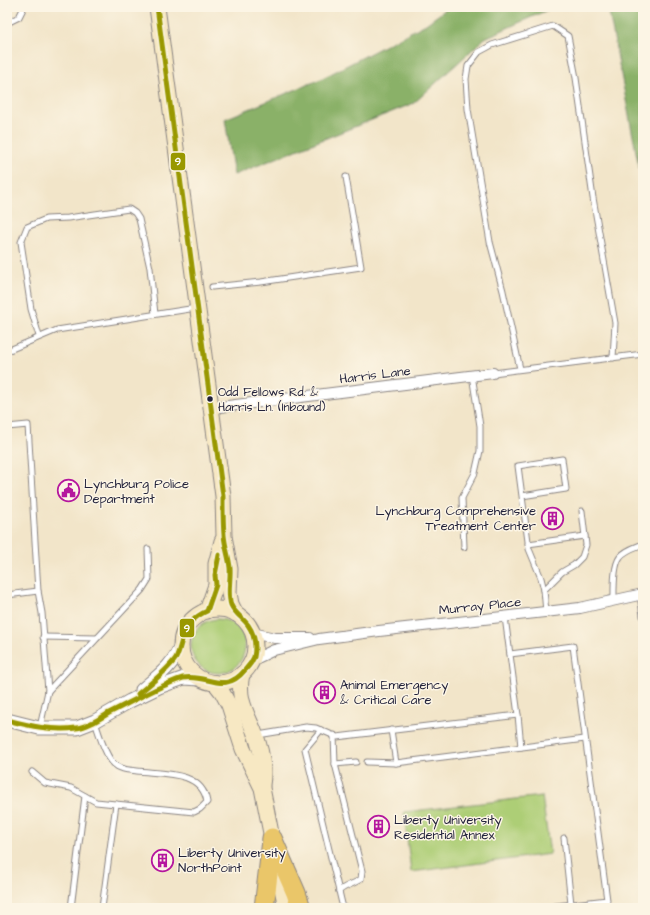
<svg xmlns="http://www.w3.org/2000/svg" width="650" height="915" font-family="'Architects Daughter',sans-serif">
<rect width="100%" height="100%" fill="#fcf5e5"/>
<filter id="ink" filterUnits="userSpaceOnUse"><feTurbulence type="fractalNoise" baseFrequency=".025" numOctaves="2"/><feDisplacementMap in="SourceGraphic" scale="8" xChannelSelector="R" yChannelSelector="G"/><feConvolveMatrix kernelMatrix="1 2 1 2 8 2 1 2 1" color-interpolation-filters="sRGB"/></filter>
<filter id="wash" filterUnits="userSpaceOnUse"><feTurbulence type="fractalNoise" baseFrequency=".012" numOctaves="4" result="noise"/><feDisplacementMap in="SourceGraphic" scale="16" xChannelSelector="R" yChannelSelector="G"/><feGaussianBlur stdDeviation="0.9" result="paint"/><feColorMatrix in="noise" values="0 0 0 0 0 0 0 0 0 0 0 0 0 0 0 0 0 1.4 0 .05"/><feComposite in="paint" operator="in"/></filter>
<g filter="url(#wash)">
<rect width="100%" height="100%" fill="#f2e5c9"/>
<g fill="#adce76" stroke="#687858">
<circle cx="218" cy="646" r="27"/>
<polygon points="542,796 550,854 411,872 404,812"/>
</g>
<g fill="#8ab167" stroke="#566a51">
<polygon points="449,7 554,7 485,38 414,103 234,175 225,119 321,79 426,24"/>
<polygon points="608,7 643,7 643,188"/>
</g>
</g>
<g filter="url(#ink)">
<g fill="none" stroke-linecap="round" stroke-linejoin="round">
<defs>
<g id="service">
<polyline points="7,23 19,17 24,7"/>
<polyline points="212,287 261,282 361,267 346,177"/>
<polyline points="39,336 31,309 21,242 27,227 46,219 68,218 129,209 135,213 139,219 150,268 155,314"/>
<polyline points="7,351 57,330 196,308"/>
<polyline points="520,369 503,291 490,242 468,109 466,79 468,66 479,52 492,45 553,26 568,36 576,78 593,198 615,323 613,358"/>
<polyline points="493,373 643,354"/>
<polyline points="7,427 28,425 38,591 42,613 48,691 40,727"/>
<polyline points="522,496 566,489 562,459 518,466 529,549 541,578 544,590 546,612"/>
<polyline points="528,544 585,536"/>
<polyline points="464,547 462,498 475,473 480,451 480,426 472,375"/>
<polyline points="544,590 562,572 574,565 582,557 586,545 582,511"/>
<polyline points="7,595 38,591"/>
<polyline points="640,595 643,616"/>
<path d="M614 601C614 589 613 566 620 557 625 550 636 547 643 544"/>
<polyline points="43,637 97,638"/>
<polyline points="510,654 573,646 607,900 539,908"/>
<polyline points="48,691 142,590 149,579 148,549"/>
<polyline points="518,715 521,747"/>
<polyline points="321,730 305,749 343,908"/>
<polyline points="391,730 396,763"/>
<polyline points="258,735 306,727 316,728 337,737 518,715 505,617"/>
<path d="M334 735 335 764 362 871 361 879C354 884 346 885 339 891"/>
<polyline points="367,762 396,763 585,739"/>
<polyline points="335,764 356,762"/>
<path d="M32 772 45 783 71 788 96 802 194 812 200 809 207 802C202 770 161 774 137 771 129 770 120 770 114 764 105 756 99 733 95 722"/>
<polyline points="564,838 571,904"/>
<polyline points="71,908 85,796"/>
<polyline points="102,908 116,804"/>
</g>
<g id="minor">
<polyline points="212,408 493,373"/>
<polyline points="252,633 275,638 310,638"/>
<polyline points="253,660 274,650 319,639 379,631 580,608 643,594"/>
</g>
<g id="tertiary">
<path d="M142 690C158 676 174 665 181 645"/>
<polyline points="7,720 39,728 77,728 95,721 130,701 159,687 184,678 200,679"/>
</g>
<g id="secondary">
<polyline points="157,7 223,496 224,536 230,569 229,593 231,604 236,614"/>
<circle cx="218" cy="646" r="37"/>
<polyline points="207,611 216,585 216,564 222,541"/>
<path d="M242 674C237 697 245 710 254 731 261 748 265 767 262 785"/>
<polyline points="215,683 222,692 229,705 243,749 262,788 286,908"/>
</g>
<g id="motorway">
<polyline points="272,838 296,893 301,908"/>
<polyline points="264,908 272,840"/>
</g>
</defs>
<use href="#service" stroke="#8a8482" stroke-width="7"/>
<use href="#minor" stroke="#8a8482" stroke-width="12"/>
<use href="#tertiary" stroke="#8a8482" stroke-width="15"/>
<use href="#secondary" stroke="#8a8482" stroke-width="17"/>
<use href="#motorway" stroke="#8a8482" stroke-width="21"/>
<use href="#service" stroke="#fff" stroke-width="5"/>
<use href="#minor" stroke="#fff" stroke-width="10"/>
<use href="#tertiary" stroke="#fff" stroke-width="13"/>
<use href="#secondary" stroke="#f7e8c3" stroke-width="15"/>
<use href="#motorway" stroke="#eac669" stroke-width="19"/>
<defs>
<g id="bus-1">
<path d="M138 694C151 683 166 672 176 658 179 652 180 646 182 640 186 626 193 617 207 611L216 585 215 575 219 555"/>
<path d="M7 720C30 726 52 731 76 728 87 727 99 719 109 713 127 704 145 694 163 686 170 683 176 680 183 678 207 673 224 696 245 670 249 666 252 662 254 657 256 647 255 635 248 625 243 618 235 614 231 605 227 593 231 580 230 568 229 557 225 547 224 535 223 522 223 509 223 496L157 7"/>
</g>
</defs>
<use href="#bus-1" stroke="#fcf5e5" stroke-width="8"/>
<use href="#bus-1" stroke="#999800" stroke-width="5"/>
</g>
</g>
<defs>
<symbol id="civic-ring" viewBox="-11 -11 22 22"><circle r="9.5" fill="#fcf5e5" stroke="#b5179e" stroke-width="1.5"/><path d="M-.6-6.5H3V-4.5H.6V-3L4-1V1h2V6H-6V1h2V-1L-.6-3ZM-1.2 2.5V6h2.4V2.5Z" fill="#b5179e"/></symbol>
<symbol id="building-ring" viewBox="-11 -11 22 22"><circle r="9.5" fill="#fcf5e5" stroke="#b5179e" stroke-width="1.5"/><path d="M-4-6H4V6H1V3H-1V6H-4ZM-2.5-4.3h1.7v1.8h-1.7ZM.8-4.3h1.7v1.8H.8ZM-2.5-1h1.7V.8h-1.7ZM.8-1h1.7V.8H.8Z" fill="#b5179e"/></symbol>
</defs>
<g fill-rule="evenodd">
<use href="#civic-ring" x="56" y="478" width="25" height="25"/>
<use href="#building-ring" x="540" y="506" width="25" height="25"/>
<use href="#building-ring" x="312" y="680" width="25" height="25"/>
<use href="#building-ring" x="366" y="814" width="25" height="25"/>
<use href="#building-ring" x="150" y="848" width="25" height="25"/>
</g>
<circle fill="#22223b" stroke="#fcf5e5" stroke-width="1.5" cx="210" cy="399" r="3.5"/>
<g text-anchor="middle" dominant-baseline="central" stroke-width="3" stroke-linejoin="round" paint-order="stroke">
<g font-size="12" fill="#22223b" stroke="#fcf5e5" text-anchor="start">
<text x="218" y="392">Odd Fellows Rd. &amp;<tspan x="218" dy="15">Harris Ln. (Inbound)</tspan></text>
</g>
<g font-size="13" fill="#22223b" stroke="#fcf5e5">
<text transform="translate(375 375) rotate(-7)">Harris Lane</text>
<text transform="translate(480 606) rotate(-6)">Murray Place</text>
</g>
<g font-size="13" fill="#22223b" stroke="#fcf5e5" text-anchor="start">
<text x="84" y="484">Lynchburg Police<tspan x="84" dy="15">Department</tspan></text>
<text x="536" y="511" text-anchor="end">Lynchburg Comprehensive<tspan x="536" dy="15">Treatment Center</tspan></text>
<text x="340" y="685">Animal Emergency<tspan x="340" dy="15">&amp; Critical Care</tspan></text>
<text x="394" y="820">Liberty University<tspan x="394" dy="15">Residential Annex</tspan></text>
<text x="178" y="853">Liberty University<tspan x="178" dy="15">NorthPoint</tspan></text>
</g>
</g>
<g stroke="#fcf5e5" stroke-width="1.5">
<rect x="170" y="152" width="16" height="19" rx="4" fill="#999800"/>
<rect x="179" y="618" width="16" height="20" rx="4" fill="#999800"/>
</g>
<g font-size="11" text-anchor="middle" font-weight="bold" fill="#fff">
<text x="178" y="165">9</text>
<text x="187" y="632">9</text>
</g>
<rect width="650" height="915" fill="none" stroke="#fcf5e5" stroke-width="24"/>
</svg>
